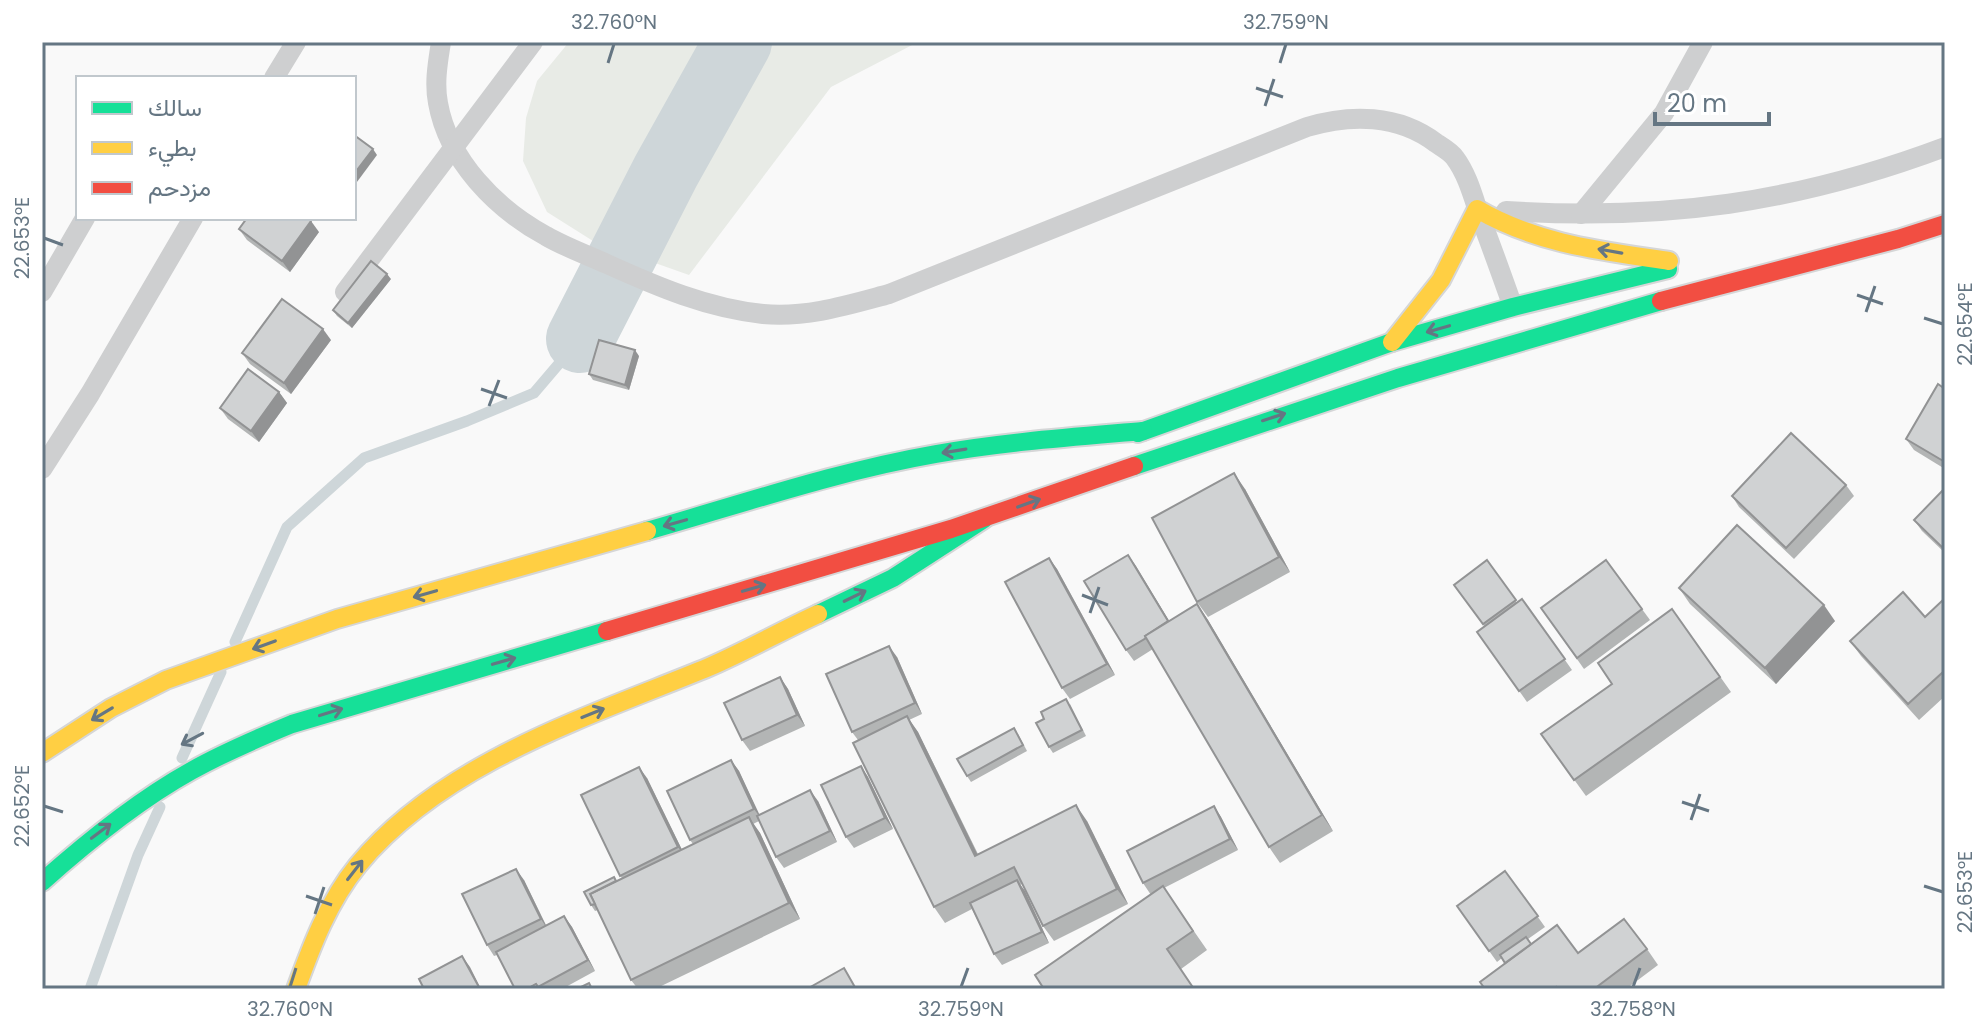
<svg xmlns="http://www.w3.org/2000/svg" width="1987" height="1031" font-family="Poppins,Vazirmatn,sans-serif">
<rect width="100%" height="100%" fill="#f9f9f9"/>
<polygon fill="#e8ebe6" points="569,42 918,42 831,87 689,275 593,241 547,212 523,161 526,118 537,81"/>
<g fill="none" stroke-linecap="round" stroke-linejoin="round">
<g stroke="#ced6d9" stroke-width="11">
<polyline points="235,642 287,527 364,458 467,421 534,393 580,339"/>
<polyline points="182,758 221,672"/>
<polyline points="90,989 138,855 160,807"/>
</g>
<polyline stroke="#ced6d9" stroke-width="68" points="580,339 666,171 738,42"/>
<defs>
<g id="fast">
<polyline points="1138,433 1392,342 1513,307 1668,269"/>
<polyline points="1134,466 1398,378 1661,301"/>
<path d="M647 531C742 504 838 471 936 454 1004 442 1074 437 1143 431"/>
<polyline points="818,614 893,578 984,519"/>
<path d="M42 882C88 841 137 801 191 771 223 753 258 738 292 724L607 631"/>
</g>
<g id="slow">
<path d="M1392 342 1441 280 1477 209C1537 244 1602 251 1669 261"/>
<polyline points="42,753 111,708 166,680 337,619 647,531"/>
<path d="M296 989C312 945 328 902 358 865 443 762 590 716 709 667 746 651 781 631 818 614"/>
</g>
<g id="jam">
<polyline points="1661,301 1898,239 1945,224"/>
<polyline points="607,631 951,529 1134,466"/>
</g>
</defs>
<use href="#fast" stroke="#d5d6d7" stroke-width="22"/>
<use href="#slow" stroke="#d5d6d7" stroke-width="22"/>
<use href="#jam" stroke="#d5d6d7" stroke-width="22"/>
<g stroke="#cecfd0" stroke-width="20">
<path d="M441 42C438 62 434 82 438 103 448 160 496 209 546 236 565 247 587 255 607 264 658 287 707 308 763 314 807 318 848 305 889 294L1307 127C1350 114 1398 114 1436 143 1442 147 1451 152 1455 158 1467 174 1473 196 1479 214 1491 245 1502 276 1513 307"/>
<polyline points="274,78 296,42"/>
<path d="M1506 211C1664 221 1796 203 1945 147"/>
<polyline points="1581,214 1664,113 1703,42"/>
<polyline points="42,292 85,218"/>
<polyline points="345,292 533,42"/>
<polyline points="42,469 90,394 193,218"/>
</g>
<use href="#fast" stroke="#16e098" stroke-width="18"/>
<use href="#slow" stroke="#ffcf43" stroke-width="18"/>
<use href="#jam" stroke="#f24e42" stroke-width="18"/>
</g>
<g fill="#b3b5b5">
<polygon points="239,229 319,232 290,272 247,240"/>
<polygon points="391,279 352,328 337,316 333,310"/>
<polygon points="331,340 291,394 250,364 242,353"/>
<polygon points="639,356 629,390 593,380 589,374"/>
<polygon points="1945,389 1945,469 1914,450 1906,439"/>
<polygon points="279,392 287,403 259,442 228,419 220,408"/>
<polygon points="1846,485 1854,496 1794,559 1739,507 1732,496"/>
<polygon points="1945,488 1945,553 1922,531 1914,520"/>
<polygon points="1245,489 1290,572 1208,617 1197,602"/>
<polygon points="1128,555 1169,621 1197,604 1208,620 1333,831 1280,863 1269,847 1153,649 1134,661 1126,650"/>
<polygon points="1049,558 1057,569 1115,675 1070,699 1062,688"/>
<polygon points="1487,560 1517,603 1522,599 1572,670 1527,702 1477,632 1484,626 1454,585"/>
<polygon points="1606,560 1650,620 1584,669 1541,608"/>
<polygon points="1679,588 1835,621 1776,684 1690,604"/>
<polygon points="1945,598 1945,696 1919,720 1861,656 1850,641 1925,617"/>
<polygon points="1672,609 1731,692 1586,796 1541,734 1612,684"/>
<polygon points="897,657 922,714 909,720 918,732 978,854 1087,821 1128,904 1054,941 1043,926 1022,884 1020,885 1025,891 1049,943 1002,965 994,954 972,909 945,923 934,907 858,740 852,732"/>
<polygon points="780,677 788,689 805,726 750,751 742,740"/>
<polygon points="1070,704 1086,736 1053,753 1049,747"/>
<polygon points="1018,734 1027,751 971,782 967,776"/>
<polygon points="731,760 739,771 759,815 818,801 837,842 784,868 776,857 759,821 753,824 760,833 800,919 655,989 638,989 631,980 598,910 595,911 591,905 614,877 617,881 622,878 620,876 647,778 682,850 693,844 690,840"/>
<polygon points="861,766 868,777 893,829 854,848 846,837"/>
<polygon points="1214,806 1221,817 1238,850 1164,888 1207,950 1181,969 1044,989 1151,895 1143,883"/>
<polygon points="1505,871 1545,927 1528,939 1531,944 1578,953 1647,949 1658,965 1626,989 1485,989 1505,963 1502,958 1497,962 1457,906"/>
<polygon points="524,880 546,925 564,916 572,927 595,971 562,989 515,989 497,955 494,956 487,945"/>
</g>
<g fill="#929394">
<polygon points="373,149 377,155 354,186 354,174"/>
<polygon points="311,221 319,232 290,272 282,261"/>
<polygon points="387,274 391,279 352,328 348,323"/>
<polygon points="323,329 331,340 291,394 284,383"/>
<polygon points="635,350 639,356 629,390 625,385"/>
<polygon points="279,392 287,403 259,442 251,431"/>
<polygon points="1234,473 1245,489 1290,572 1279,557"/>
<polygon points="1128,555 1136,566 1177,634 1169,623"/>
<polygon points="1049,558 1057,569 1115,675 1107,664"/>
<polygon points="1197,604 1208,620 1333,831 1322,815"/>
<polygon points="1824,605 1835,621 1776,684 1765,668"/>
<polygon points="889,646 897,657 922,714 915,703"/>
<polygon points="780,677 788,689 805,726 797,715"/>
<polygon points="907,716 918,732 986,872 975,856"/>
<polygon points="731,760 739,771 762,820 754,809"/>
<polygon points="861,766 868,777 893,829 885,818"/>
<polygon points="639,767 647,778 686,858 678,847"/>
<polygon points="810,790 818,801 837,842 830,831"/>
<polygon points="1076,805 1087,821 1128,904 1117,889"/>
<polygon points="1214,806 1221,817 1238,850 1230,839"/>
<polygon points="749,817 760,833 800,919 789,903"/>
<polygon points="516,869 524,880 548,930 541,919"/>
<polygon points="1017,880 1025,891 1049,943 1042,932"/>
<polygon points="564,916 572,927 595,971 588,960"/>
<polygon points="462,956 470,967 481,989 480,989"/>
</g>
<g fill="#d0d2d3" stroke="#929394" stroke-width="2">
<polygon points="354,135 373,149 354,174"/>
<polygon points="247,218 307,218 311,221 282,261 239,229"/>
<polygon points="371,261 387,274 348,323 333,310"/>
<polygon points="282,299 323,329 284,383 242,353"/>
<polygon points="599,340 635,350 625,385 589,374"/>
<polygon points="248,369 279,392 251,431 220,408"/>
<polygon points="1938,384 1945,389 1945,462 1906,439"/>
<polygon points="1791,433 1846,485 1786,548 1732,496"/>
<polygon points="1234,473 1279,557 1197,602 1152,518"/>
<polygon points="1945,488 1945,550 1914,520"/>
<polygon points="1737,525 1824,605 1765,668 1679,588"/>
<polygon points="1128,555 1168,621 1145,636 1146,638 1126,650 1084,581"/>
<polygon points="1049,558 1107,664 1062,688 1005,582"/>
<polygon points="1487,560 1516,600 1483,624 1454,585"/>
<polygon points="1606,560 1642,609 1577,658 1541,608"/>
<polygon points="1903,592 1925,617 1945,598 1945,676 1942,673 1908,704 1850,641"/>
<polygon points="1522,599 1565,659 1519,691 1477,632"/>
<polygon points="1197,604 1322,815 1269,847 1145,636"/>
<polygon points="1672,609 1720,677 1574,780 1541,734 1612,684 1598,663"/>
<polygon points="889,646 915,703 852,732 826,674"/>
<polygon points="780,677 797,715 742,740 724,703"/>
<polygon points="1066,699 1082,730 1049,747 1036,723 1044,719 1041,712"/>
<polygon points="907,716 975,856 1076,805 1117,889 1043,926 1014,867 934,907 853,743"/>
<polygon points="1014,728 1023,745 967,776 957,759"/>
<polygon points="731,760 754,809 690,840 667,791"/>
<polygon points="861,766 885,818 846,837 821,785"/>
<polygon points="639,767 678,847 620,876 581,795"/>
<polygon points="810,790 830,831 776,857 757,816"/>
<polygon points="1214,806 1230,839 1143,883 1127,851"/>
<polygon points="749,817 789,903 631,980 590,894"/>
<polygon points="516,869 541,919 487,945 462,894"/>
<polygon points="1505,871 1538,916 1489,951 1457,906"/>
<polygon points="614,877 616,881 590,894 595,904 591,905 584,892"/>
<polygon points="1017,880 1042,932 994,954 970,903"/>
<polygon points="1163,886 1193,931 1167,949 1194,989 1044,989 1035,975"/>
<polygon points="564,916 588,960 538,987 536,984 527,989 515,989 496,952"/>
<polygon points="1624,919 1647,949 1594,989 1557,989 1556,987 1553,989 1485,989 1480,982 1557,925 1578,953"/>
<polygon points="1526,937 1531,944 1505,963 1500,955"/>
<polygon points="462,956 480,989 424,989 419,979"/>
<polygon points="844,968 856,989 807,989"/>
<polygon points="589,983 592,989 577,989"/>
<polygon points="536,984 539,989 527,989"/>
</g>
<defs><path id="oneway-shaft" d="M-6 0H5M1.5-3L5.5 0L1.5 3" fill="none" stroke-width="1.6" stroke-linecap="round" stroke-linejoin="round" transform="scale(2)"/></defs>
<g stroke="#657683">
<use href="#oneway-shaft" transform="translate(1610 251) rotate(-170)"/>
<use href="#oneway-shaft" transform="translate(1438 329) rotate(164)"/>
<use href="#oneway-shaft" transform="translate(1274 417) rotate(-18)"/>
<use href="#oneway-shaft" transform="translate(954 451) rotate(171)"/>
<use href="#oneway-shaft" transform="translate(1029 503) rotate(-20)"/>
<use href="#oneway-shaft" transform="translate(675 523) rotate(164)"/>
<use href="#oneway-shaft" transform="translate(754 588) rotate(-16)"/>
<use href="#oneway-shaft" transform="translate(425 594) rotate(164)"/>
<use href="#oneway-shaft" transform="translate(855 596) rotate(-26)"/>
<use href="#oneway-shaft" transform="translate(264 645) rotate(160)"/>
<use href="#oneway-shaft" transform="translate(504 661) rotate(-16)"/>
<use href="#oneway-shaft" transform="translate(331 712) rotate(-17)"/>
<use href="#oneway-shaft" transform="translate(593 713) rotate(-22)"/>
<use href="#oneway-shaft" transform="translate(102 714) rotate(149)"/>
<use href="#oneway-shaft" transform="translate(192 739) rotate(152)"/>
<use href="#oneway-shaft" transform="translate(101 831) rotate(-37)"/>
<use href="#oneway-shaft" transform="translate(355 870) rotate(-52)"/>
</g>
<path fill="none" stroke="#657683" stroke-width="3" d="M608 63 614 44M1280 63 1286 44M1256 88 1283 97M1265 106 1274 79M44 238 63 245M1857 295 1883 304M1866 312 1875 286M1924 318 1943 324M481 389 507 398M489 406 499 380M1082 595 1108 605M1090 613 1099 587M1682 802 1709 811M44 806 63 812M1691 820 1700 794M1924 886 1943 892M306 896 332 905M315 914 324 887M290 987 296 968M961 987 968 968M1633 987 1640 968"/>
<rect width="1987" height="1031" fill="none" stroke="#ffffff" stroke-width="88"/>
<rect x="76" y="76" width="280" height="144" fill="#ffffff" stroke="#c1c8cd" stroke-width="2"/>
<rect x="92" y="102" width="40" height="12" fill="#16e098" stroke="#c1c8cd" stroke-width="2"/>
<text x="148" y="116" font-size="24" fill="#657683">سالك</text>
<rect x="92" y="142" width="40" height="12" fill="#ffcf43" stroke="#c1c8cd" stroke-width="2"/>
<text x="148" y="156" font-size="24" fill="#657683">بطيء</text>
<rect x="92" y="182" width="40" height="12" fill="#f24e42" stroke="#c1c8cd" stroke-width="2"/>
<text x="148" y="196" font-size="24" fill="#657683">مزدحم</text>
<path d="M1655 112v12h114v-12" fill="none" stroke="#657683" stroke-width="4"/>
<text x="1667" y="112" font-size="24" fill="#657683" stroke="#ffffff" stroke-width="6" paint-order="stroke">20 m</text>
<rect x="44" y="44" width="1899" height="943" fill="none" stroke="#657683" stroke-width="3"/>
<g font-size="20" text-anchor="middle" fill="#657683">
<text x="614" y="29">32.760°N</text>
<text x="1286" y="29">32.759°N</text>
<text transform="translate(22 238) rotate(-90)" y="7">22.653°E</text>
<text transform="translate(1965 324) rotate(-90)" y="7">22.654°E</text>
<text transform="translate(22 806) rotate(-90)" y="7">22.652°E</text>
<text transform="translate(1965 892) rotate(-90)" y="7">22.653°E</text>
<text x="290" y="1016">32.760°N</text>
<text x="961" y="1016">32.759°N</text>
<text x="1633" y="1016">32.758°N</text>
</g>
</svg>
